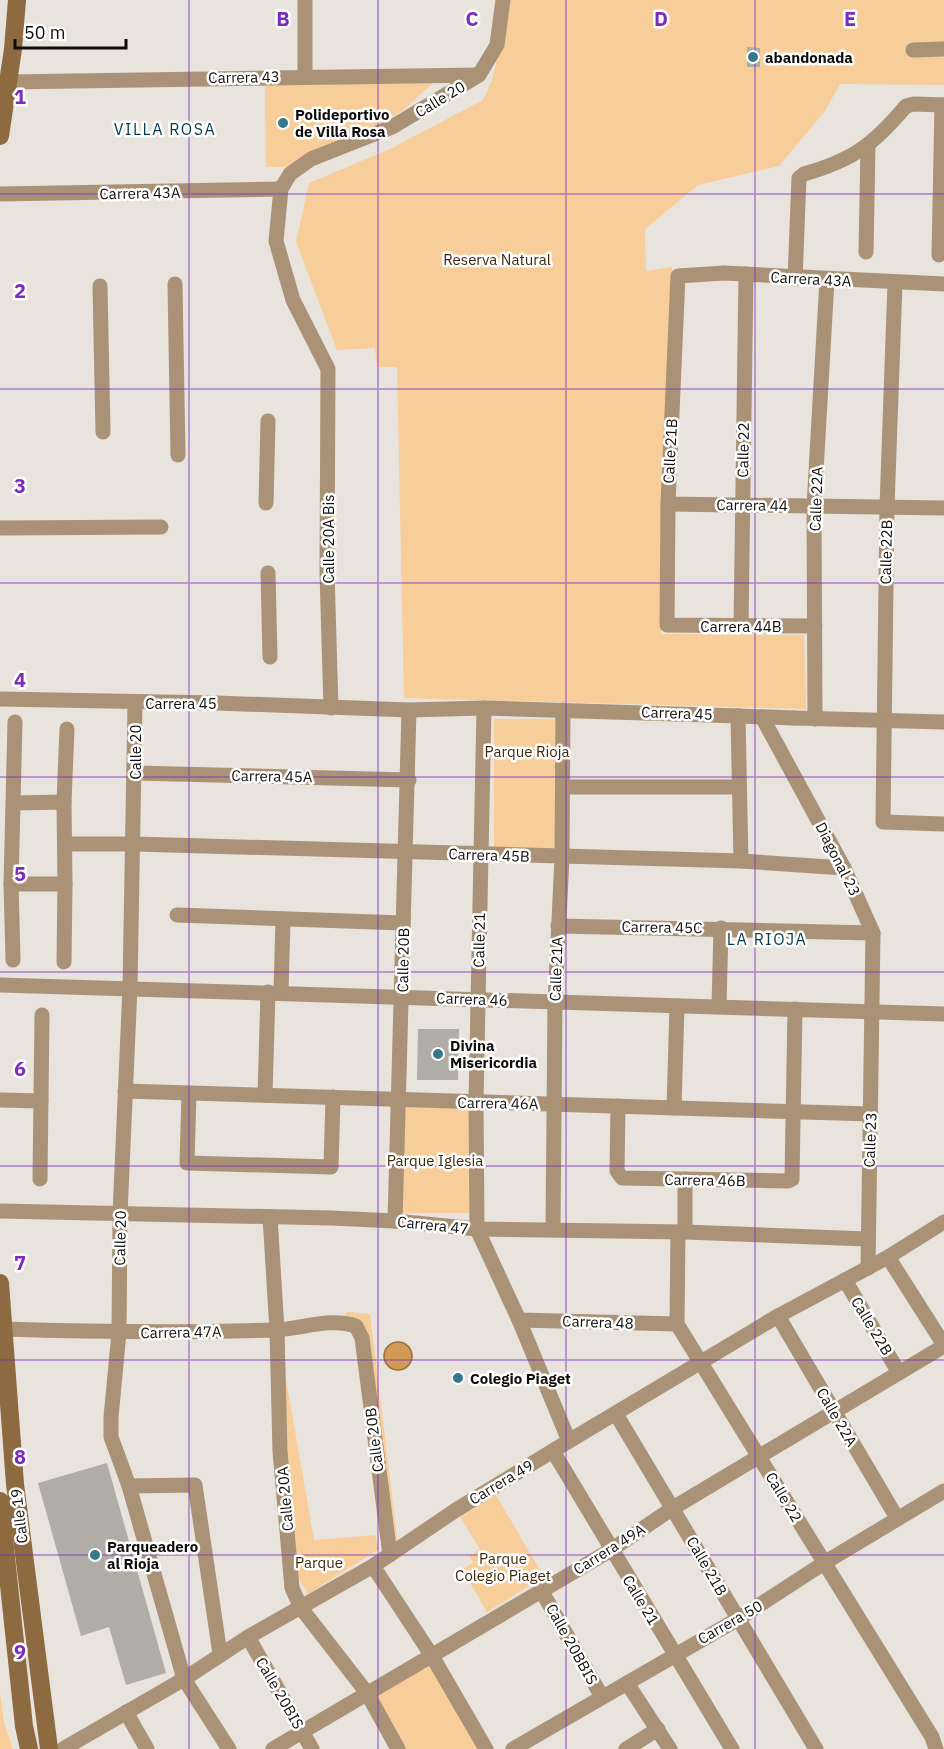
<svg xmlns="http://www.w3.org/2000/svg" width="944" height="1749" font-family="'IBM Plex Sans',sans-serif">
<rect width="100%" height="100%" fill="#e8e3dd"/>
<g fill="#f7cd9a">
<polygon points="511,0 944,0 944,85 840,84 825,111 779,166 698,185 645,229 646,271 672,267 661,634 804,635 806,709 404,698 397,367 377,367 375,348 337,350 296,242 309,183 390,149 483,100 492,80"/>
<polygon points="434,82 402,111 373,127 287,167 266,167 265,85"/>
<polygon points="494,719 559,719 560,851 494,850"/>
<polygon points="400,1106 469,1107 472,1213 401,1213"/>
<polygon points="346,1312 370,1314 398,1545 393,1548 364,1327 343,1320"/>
<polygon points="280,1345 314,1540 375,1535 379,1549 308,1594 299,1579 294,1545"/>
<polygon points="496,1495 544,1577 487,1612 462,1569 473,1563 470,1556 480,1549 460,1517"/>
<polygon points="431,1663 482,1749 402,1749 373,1696"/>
<polygon points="0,1692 4,1722 13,1749 0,1749"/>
</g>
<circle fill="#d29b55" stroke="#98703f" stroke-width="1.5" cx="398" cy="1356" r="14"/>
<g fill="#b0aca6">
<polygon points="747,47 760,48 760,67 747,67"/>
<polygon points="418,1029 459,1029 458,1080 417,1080"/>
<polygon points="107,1463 166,1673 126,1685 109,1627 81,1636 38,1483"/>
</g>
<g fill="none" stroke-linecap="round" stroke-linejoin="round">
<g stroke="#aa9276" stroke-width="15">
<polyline points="913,50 944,49"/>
<polyline points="305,76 305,0"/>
<polyline points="8,82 479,75"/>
<polyline points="0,194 281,189"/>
<polyline points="866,252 868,146"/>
<polyline points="939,255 942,105"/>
<path d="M795 279 799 178 804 174C853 160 873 145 906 106L914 104 944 105"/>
<polyline points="895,283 887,507 883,822 944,824"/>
<polyline points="175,284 178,455"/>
<polyline points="100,286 103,432"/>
<polyline points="266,503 268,421"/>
<polyline points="668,504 944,508"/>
<polyline points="0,528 161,527"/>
<polyline points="268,573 270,657"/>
<polyline points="741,626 746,274"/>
<polyline points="815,626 667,625 668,504 678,276 724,273 944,284"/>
<polyline points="0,699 217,703 409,710 395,1221"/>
<polyline points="135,703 130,987 120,1214 119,1333 111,1417 111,1437 129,1486 184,1679 229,1749"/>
<polyline points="331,708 327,572 328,369 293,300 276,241 281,189 290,174 311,159 392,127 479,75 497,45 503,0"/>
<polyline points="484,708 476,1102 477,1229 519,1320 569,1441"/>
<polyline points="409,710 484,708 739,716"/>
<polyline points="738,716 741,861"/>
<polyline points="762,717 844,868 873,933 868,1268"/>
<polyline points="794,718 944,722"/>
<polyline points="815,719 814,506 827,280"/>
<polyline points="135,773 409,780"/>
<polyline points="564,787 739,787"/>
<polyline points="64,802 67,729"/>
<polyline points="14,803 64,802 65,884 11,884 15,722"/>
<polyline points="65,844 135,844 741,861 844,868"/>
<polyline points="11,884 13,960"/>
<polyline points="177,915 403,923"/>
<polyline points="558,926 873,933"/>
<polyline points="64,962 65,884"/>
<polyline points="0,985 944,1014"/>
<polyline points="281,992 283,919"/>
<polyline points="719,1006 721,928"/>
<polyline points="125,1091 871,1114"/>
<polyline points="189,1093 187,1163 331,1167 333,1097"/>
<polyline points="265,1095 268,992"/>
<polyline points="0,1100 41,1101"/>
<polyline points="618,1106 617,1171 622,1178 788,1181 792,1179 795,1009"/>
<polyline points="674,1108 677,1006"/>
<polyline points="40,1179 42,1015"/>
<polyline points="685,1179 685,1232"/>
<polyline points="0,1211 331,1218 395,1221 477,1229 685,1232 867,1239"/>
<polyline points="270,1217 277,1330 280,1451 292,1588 301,1608 367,1693 398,1749"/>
<polyline points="553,1229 555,1002 562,858 563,710"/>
<polyline points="678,1232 677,1324 932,1737 936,1749"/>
<polyline points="888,1257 944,1345"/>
<polyline points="845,1280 899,1373"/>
<polyline points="778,1316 897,1518"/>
<polyline points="519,1320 677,1324"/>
<path d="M4 1329C94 1332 184 1333 275 1330 302 1329 330 1317 356 1326L362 1338 390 1555"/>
<polyline points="616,1414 816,1749"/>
<polyline points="553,1451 732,1749"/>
<polyline points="129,1486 195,1485 220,1654"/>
<polyline points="373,1566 432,1656 486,1749"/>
<polyline points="541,1590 602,1697"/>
<polyline points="248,1637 312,1749"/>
<polyline points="627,1683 670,1749"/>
<polyline points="126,1712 147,1749"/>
<polyline points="63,1749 184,1679 248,1637 373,1566 456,1510 569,1441 778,1316 888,1257 944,1222"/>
<polyline points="273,1749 611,1550 673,1508 944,1346"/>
<polyline points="513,1749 738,1619 824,1563 944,1491"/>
<polyline points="626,1749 658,1729"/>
</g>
<g stroke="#8d6a3f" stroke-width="18">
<polyline points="0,136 13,49 17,0"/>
<polyline points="0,1283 15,1484 49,1749"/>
<polyline points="0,1501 24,1726 29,1749"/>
</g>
<polyline stroke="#aa9276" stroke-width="15" points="739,716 794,718"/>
</g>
<path fill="none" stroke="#7b2cbf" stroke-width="1.5" stroke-opacity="0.55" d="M189 0V1749M378 0V1749M566 0V1749M755 0V1749M0 194H944M0 389H944M0 583H944M0 777H944M0 972H944M0 1166H944M0 1360H944M0 1555H944"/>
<g fill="#38788c" stroke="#fff" stroke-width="2">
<circle cx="753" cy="57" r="6"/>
<circle cx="283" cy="123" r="6"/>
<circle cx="438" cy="1054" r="6"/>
<circle cx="458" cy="1378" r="6"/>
<circle cx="95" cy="1555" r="6"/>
</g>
<g text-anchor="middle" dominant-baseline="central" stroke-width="5" stroke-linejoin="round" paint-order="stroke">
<g font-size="15" font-weight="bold" fill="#0f0d0b" stroke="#fff" text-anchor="start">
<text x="765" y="57">abandonada</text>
<text x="295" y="114">Polideportivo<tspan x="295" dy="17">de Villa Rosa</tspan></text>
<text x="450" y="1045">Divina<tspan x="450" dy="17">Misericordia</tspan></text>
<text x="470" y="1378">Colegio Piaget</text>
<text x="107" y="1546">Parqueadero<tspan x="107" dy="17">al Rioja</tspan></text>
</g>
<g font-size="15" fill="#0f0d0b" stroke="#fff">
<text transform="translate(244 77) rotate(-1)">Carrera 43</text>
<text transform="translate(440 99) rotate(-31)">Calle 20</text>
<text transform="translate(140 193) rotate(-1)">Carrera 43A</text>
<text transform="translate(811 279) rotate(3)">Carrera 43A</text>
<text transform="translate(743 450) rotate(-89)">Calle 22</text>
<text transform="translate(670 451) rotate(-87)">Calle 21B</text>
<text transform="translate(816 499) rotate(-88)">Calle 22A</text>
<text transform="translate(752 505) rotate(1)">Carrera 44</text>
<text transform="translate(328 539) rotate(-90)">Calle 20A Bis</text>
<text transform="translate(886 552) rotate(-89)">Calle 22B</text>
<text x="741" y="626">Carrera 44B</text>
<text x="181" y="703">Carrera 45</text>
<text transform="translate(677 713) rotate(2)">Carrera 45</text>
<text transform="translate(135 752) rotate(-90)">Calle 20</text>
<text transform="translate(272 776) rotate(1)">Carrera 45A</text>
<text transform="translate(489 855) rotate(2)">Carrera 45B</text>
<text transform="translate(838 859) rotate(63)">Diagonal 23</text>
<text transform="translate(662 927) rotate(1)">Carrera 45C</text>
<text transform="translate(479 940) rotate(-89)">Calle 21</text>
<text transform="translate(403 960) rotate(-89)">Calle 20B</text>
<text transform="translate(556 969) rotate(-88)">Calle 21A</text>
<text transform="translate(472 999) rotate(2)">Carrera 46</text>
<text transform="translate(498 1103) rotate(1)">Carrera 46A</text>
<text transform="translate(870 1140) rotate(-88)">Calle 23</text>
<text transform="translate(705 1180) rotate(1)">Carrera 46B</text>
<text transform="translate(433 1225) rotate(6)">Carrera 47</text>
<text transform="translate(120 1238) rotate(-89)">Calle 20</text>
<text transform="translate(598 1322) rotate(2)">Carrera 48</text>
<text transform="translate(872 1326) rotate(59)">Calle 22B</text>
<text transform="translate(181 1332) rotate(-1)">Carrera 47A</text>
<text transform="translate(837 1417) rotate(60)">Calle 22A</text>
<text transform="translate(374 1440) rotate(-97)">Calle 20B</text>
<text transform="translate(501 1482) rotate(-31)">Carrera 49</text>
<text transform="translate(784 1497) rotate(59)">Calle 22</text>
<text transform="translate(285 1499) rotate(-95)">Calle 20A</text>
<text transform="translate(19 1516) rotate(-97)">Calle 19</text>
<text transform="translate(609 1549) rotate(-32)">Carrera 49A</text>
<text transform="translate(707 1566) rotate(60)">Calle 21B</text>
<text transform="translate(641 1600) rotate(59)">Calle 21</text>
<text transform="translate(730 1622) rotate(-30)">Carrera 50</text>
<text transform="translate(572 1644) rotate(61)">Calle 20BBIS</text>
<text transform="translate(280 1693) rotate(60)">Calle 20BIS</text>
</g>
<g font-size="15" fill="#40290a" stroke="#fff">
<text x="497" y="259">Reserva Natural</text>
<text x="527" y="751">Parque Rioja</text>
<text x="435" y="1160">Parque Iglesia</text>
<text x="503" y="1558">Parque<tspan x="503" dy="17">Colegio Piaget</tspan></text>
<text x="319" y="1562">Parque</text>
</g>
<g font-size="16" letter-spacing="1.5" fill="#043e4d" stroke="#fff">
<text x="165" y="129">VILLA ROSA</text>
<text x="767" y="939">LA RIOJA</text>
</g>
</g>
<g font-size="20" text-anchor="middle" font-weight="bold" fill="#7b2cbf" stroke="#fff" stroke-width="5" stroke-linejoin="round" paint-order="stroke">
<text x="283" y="26">B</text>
<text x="472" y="26">C</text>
<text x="661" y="26">D</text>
<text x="850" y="26">E</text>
<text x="20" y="104">1</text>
<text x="20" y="298">2</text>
<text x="20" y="493">3</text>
<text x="20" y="687">4</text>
<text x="20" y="881">5</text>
<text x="20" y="1076">6</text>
<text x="20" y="1270">7</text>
<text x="20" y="1464">8</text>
<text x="20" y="1659">9</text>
</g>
<path d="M15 39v9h111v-9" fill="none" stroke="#0f0d0b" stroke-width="3"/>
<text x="24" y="39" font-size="18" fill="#0f0d0b" stroke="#ffffff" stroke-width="4.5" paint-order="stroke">50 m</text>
</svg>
